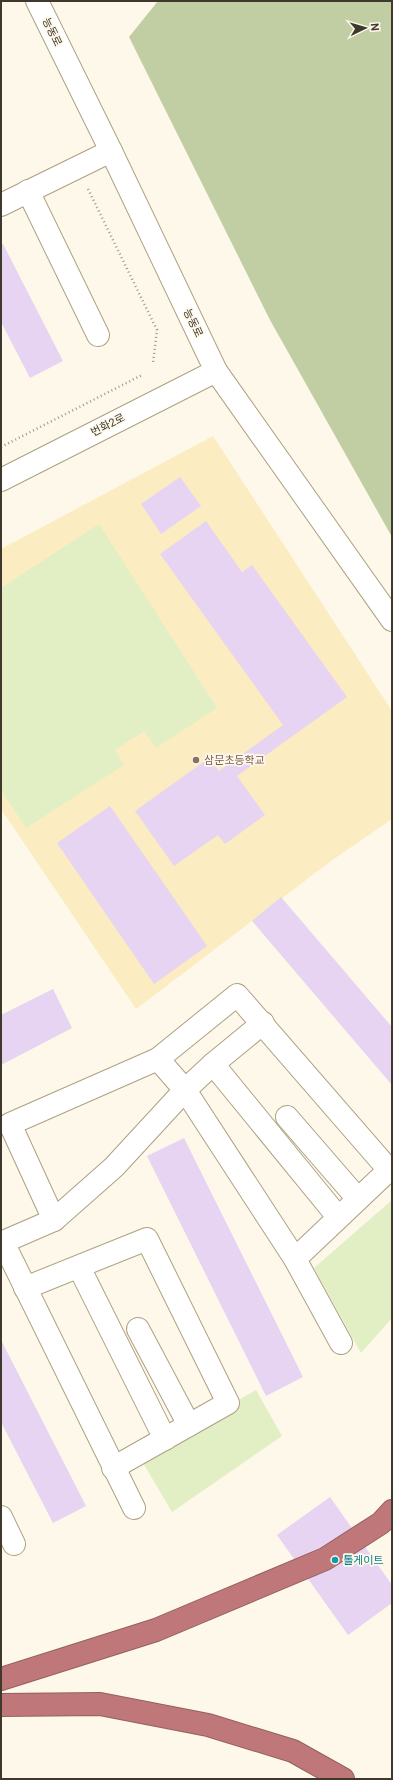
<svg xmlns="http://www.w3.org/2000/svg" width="393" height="1780" font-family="Roboto,'Noto Sans KR',sans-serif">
<rect width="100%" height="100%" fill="#fdf8ea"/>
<polygon fill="#fcecc2" points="213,436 392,711 392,819 331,861 136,1009 1,809 1,549"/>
<g fill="#e2efc5">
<polygon points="99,524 217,708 156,748 144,731 115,750 124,765 26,828 1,790 1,588"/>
<polygon points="392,1200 392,1318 361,1353 314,1268"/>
<polygon points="256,1390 282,1436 172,1512 139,1456"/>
</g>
<polygon fill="#c1cea3" points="158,1 392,1 392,537 270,320 129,37"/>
<g fill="#e7d3f2">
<polygon points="3,244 63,361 30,378 1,322 1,245"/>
<polygon points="180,477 201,506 161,534 141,504"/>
<polygon points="206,521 242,572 252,565 347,697 237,776 265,815 225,844 218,835 174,866 135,811 209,758 219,771 283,725 160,554"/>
<polygon points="110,806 207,946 154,984 57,843"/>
<polygon points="281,897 392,1027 392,1085 252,921"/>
<polygon points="53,989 72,1028 1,1065 1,1015"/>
<polygon points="184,1138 303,1377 266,1396 147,1156"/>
<polygon points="1,1340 86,1506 53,1523 1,1422"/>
<polygon points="330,1497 392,1585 392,1603 348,1635 277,1535"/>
</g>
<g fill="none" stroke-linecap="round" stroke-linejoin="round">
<defs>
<g id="minor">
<polyline points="37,1 111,151 216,371 392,620"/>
<polyline points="28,191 98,335"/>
<polyline points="1,205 111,151"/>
<polyline points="1,480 216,371"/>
<polygon points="237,995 389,1170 295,1259 185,1090 158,1059"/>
<polyline points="213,1064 338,1217"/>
<polyline points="287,1117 358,1199"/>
<polyline points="54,1220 10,1124 158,1059"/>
<polyline points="3,1242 134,1508"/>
<polyline points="1,1243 54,1220 114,1167 185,1090 213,1064 263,1023"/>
<polyline points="295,1259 341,1343"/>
<polyline points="79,1267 165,1439"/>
<polyline points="25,1288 147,1239 228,1403 113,1468"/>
<polyline points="138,1329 189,1425"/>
<polyline points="1,1517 14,1544"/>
</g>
<g id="highway">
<polyline points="1,1679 156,1630 325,1559 381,1523 392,1511"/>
<polyline points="1,1705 100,1704 208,1725 293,1751 343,1779"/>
</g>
</defs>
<use href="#minor" stroke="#aea181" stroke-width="24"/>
<use href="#highway" stroke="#92615f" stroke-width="24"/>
<g stroke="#9d988b" stroke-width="2.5" stroke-dasharray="1 3" stroke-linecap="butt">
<polyline points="88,189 157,330 153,363"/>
<polyline points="1,447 142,375"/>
</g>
<use href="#minor" stroke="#fff" stroke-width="22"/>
<use href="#highway" stroke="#c0777a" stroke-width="22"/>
</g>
<circle fill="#8d6e63" stroke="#fdf8ea" stroke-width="1.5" cx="196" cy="760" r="4"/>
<circle fill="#0f9aa8" stroke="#fdf8ea" stroke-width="1.5" cx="335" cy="1560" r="4"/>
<g text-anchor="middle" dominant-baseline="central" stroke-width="3.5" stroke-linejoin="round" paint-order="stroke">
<g font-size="11" fill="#3e392c" stroke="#fdf8ea">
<text transform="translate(52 32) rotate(64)">능동로</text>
<text transform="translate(193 323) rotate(64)">능동로</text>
<text transform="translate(108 425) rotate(-27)">번화2로</text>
</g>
<g font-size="11" fill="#785e54" stroke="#fdf8ea" text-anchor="start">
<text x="204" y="760">삼문초등학교</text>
</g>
<g font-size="11" fill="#0d838f" stroke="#fdf8ea" text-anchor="start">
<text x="343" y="1560">톨게이트</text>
</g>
</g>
<rect width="393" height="1780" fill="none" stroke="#3e392c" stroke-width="4"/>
<g transform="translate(365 28) rotate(85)" stroke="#fdf8ea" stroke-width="3" paint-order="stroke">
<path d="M0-3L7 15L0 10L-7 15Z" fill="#3e392c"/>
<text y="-6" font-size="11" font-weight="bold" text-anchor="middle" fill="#3e392c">N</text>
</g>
</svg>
